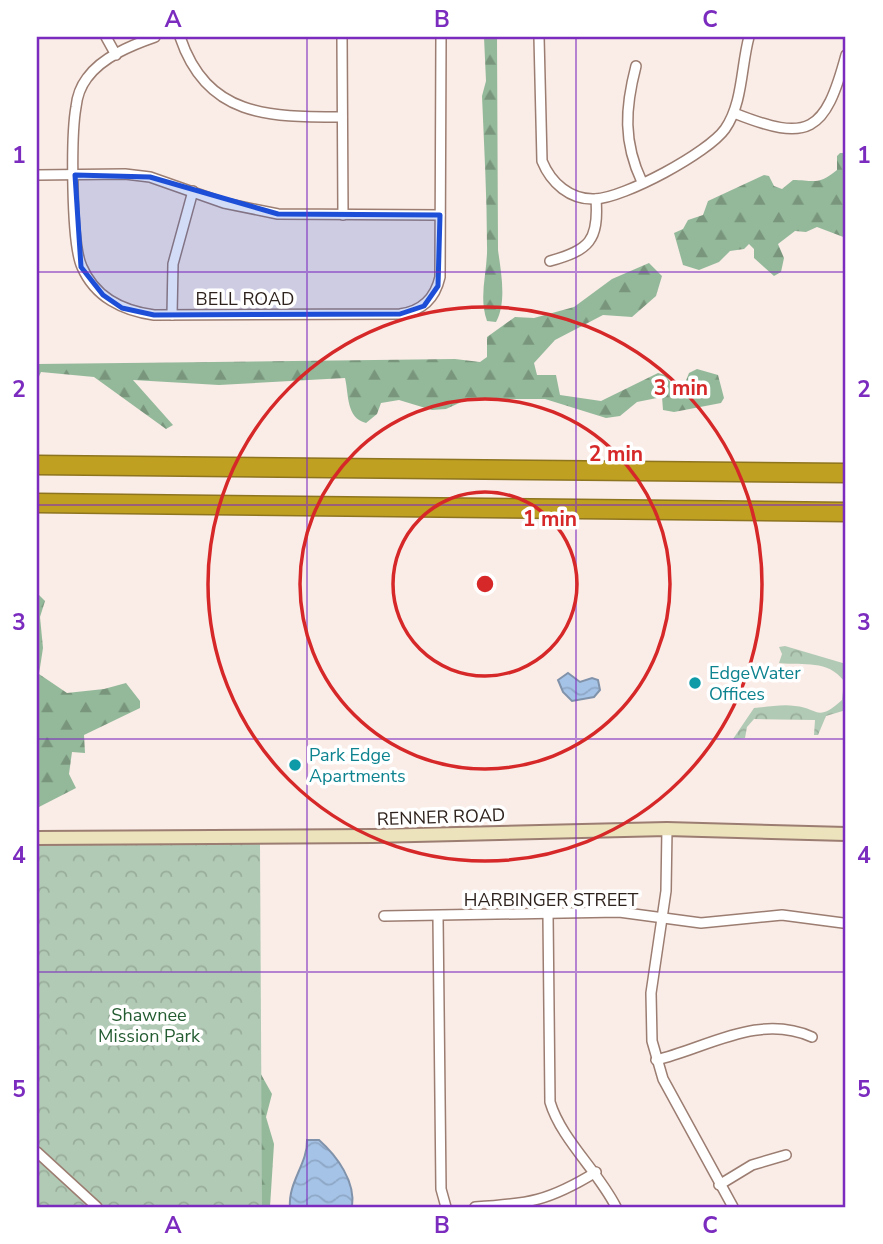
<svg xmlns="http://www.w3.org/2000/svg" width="883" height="1244" font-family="'Nunito Sans',sans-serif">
<defs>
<pattern id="forest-firs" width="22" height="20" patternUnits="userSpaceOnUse" patternTransform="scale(1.75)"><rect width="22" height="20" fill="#94b99a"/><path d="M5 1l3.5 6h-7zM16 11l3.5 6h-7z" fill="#79967d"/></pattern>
<pattern id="park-crowns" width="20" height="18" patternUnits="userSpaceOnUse" patternTransform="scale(1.75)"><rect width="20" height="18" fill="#b1cab5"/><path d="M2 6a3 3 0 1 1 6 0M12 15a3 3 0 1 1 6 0" fill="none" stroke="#99ad9b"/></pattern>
<pattern id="water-waves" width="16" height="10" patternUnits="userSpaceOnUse" patternTransform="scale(1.75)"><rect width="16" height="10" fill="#a5c3e7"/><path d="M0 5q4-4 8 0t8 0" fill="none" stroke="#8ea7c6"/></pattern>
</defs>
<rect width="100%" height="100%" fill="#faece7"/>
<g fill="url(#forest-firs)">
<path d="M484 37H497L498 250C501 272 507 302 496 322L487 321C478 296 488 271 487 246 487 196 484 146 482 96L486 81Z"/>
<path d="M840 153H846V238L817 227 806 232 795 231 778 244 784 258 781 272 774 276 754 258V249L749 244 744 249 730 251 719 262 699 270 683 265 674 233 683 229 688 220 703 215 708 201 764 175 769 176 774 186 782 189 793 180C813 180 818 186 837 170V156Z"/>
<path d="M649 263 662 276 656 296 632 317 603 315 555 340 534 363 537 375H556L560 395 601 401 658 373 665 375 675 388H683L689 373 697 369 718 375 724 398 721 403 674 412 663 410 662 397 637 402 620 416 606 418 545 399H468L446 409 432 410 399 400 381 403 377 414 366 423C346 418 349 395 345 378L219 385 133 380 173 425 166 429 94 377 41 372 37 381V364L455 359 480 362 487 357V337L515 317 534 318 574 307 612 279Z"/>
<polygon points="37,593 45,601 40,617 43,648 39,674 67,693 104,689 126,683 140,701 140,708 84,735 85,753 72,752 69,774 76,788 39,807"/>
<polygon points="253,1060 272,1094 266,1117 274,1144 270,1207 245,1207"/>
</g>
<g fill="url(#park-crowns)">
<path d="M785 646 846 664V710L826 716 818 735H814L815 720 754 719 747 727 745 738 733 739 754 708C767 707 782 704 795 706 818 708 817 723 842 700L844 681C827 659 805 666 779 663L782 654 779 647Z"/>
<polygon points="37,843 260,844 262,1207 37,1207"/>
</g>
<g fill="url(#water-waves)" stroke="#8193aa" stroke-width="2">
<polygon points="568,673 580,682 592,678 598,680 600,690 594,697 572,701 563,692 558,680"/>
<path d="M307 1140H319C337 1156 356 1182 352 1207H290C288 1182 308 1163 307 1140Z"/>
</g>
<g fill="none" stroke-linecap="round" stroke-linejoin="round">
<defs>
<g id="minor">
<polyline points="106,37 116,55"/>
<path d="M155 37C132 45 102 57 87 78 81 86 77 97 76 107 71 135 71 244 82 267 95 297 123 311 154 315L400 314C422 311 435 299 440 277L441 37"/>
<path d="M180 37C207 117 268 117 342 117"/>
<polyline points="342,37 343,215"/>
<path d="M539 37 542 161C551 183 570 200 595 199 624 198 708 153 725 129 743 103 741 66 749 37"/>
<path d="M636 66C625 108 623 142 642 182"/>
<path d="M734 113C809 143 825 133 846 55"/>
<polyline points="37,175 125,174 150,177 224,203 278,214 440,215"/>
<path d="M550 261C589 250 599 241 596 199"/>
<polyline points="172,315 173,264 193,191"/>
<polyline points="667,829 666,891 651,993 652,1041 663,1079 733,1207"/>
<path d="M548 915 550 1102C561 1139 598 1171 616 1207"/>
<polyline points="384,916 619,912 701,923 782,915 843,923"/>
<polyline points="438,917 441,1189 446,1207"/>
<path d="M656 1060C707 1048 758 1013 812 1037"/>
<polyline points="37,1152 97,1207"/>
<polyline points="719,1185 752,1165 786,1155"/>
<path d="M475 1207C528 1204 549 1201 596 1172"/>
</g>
<polyline id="secondary" points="37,838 373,836 667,829 846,834"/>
<g id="motorway">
<polyline points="37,465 846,473"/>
<polyline points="37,503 846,512"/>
</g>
</defs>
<use href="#minor" stroke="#9c7d71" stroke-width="12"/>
<use href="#secondary" stroke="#9c7d71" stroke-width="16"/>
<use href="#motorway" stroke="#8d741f" stroke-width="21"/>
<use href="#minor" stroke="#fff" stroke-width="9"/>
<use href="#secondary" stroke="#ece2bc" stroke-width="12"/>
<use href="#motorway" stroke="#c0a020" stroke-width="18"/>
</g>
<path fill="#1d4ed8" fill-opacity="0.2" stroke="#1d4ed8" stroke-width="5" stroke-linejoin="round" d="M75 175 150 177 278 214 440 215 438 286 424 306 400 314 154 315 122 308 103 295 81 267Z"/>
<path fill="none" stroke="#7b2cbf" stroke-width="2" stroke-opacity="0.55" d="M307 37V1207M576 37V1207M37 272H846M37 505H846M37 739H846M37 972H846"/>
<g fill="none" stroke="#d62828" stroke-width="3.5">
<circle cx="485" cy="584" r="92"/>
<circle cx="485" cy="584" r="185"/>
<circle cx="485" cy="584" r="277"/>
</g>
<g fill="#0f9aa8" stroke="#fff" stroke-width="2.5">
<circle cx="695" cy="683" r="7"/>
<circle cx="295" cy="765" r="7"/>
</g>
<g text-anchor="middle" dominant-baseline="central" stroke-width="7" stroke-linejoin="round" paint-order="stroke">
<g font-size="18" fill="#2e221d" stroke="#fff">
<text x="245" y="299">BELL ROAD</text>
<text transform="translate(441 817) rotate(-2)">RENNER ROAD</text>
<text x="551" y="900">HARBINGER STREET</text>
</g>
<g font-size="18" fill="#0d838f" stroke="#fff" text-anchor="start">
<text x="709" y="673">EdgeWater<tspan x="709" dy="21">Offices</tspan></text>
<text x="309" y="755">Park Edge<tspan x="309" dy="21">Apartments</tspan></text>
</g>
<g font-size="18" fill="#245c32" stroke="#fff">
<text x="149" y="1015">Shawnee<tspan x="149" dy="21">Mission Park</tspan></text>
</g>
</g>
<circle cx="485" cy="584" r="10" fill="#d62828" stroke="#fff" stroke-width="3.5"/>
<g font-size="21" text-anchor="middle" font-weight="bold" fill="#d62828" stroke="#fff" stroke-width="7" stroke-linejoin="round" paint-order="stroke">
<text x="681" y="395">3 min</text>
<text x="616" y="461">2 min</text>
<text x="550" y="526">1 min</text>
</g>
<rect width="883" height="1244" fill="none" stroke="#ffffff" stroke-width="77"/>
<rect x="38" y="38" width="806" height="1168" fill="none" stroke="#7b2cbf" stroke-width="2.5"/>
<g font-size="23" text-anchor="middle" font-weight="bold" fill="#7b2cbf">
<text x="173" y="27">A</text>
<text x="442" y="27">B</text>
<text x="710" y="27">C</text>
<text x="19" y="163">1</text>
<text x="864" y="163">1</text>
<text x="19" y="397">2</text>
<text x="864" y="397">2</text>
<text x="19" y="630">3</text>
<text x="864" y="630">3</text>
<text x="19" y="863">4</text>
<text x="864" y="863">4</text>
<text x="19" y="1097">5</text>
<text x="864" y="1097">5</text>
<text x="173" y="1233">A</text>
<text x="442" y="1233">B</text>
<text x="710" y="1233">C</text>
</g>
</svg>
